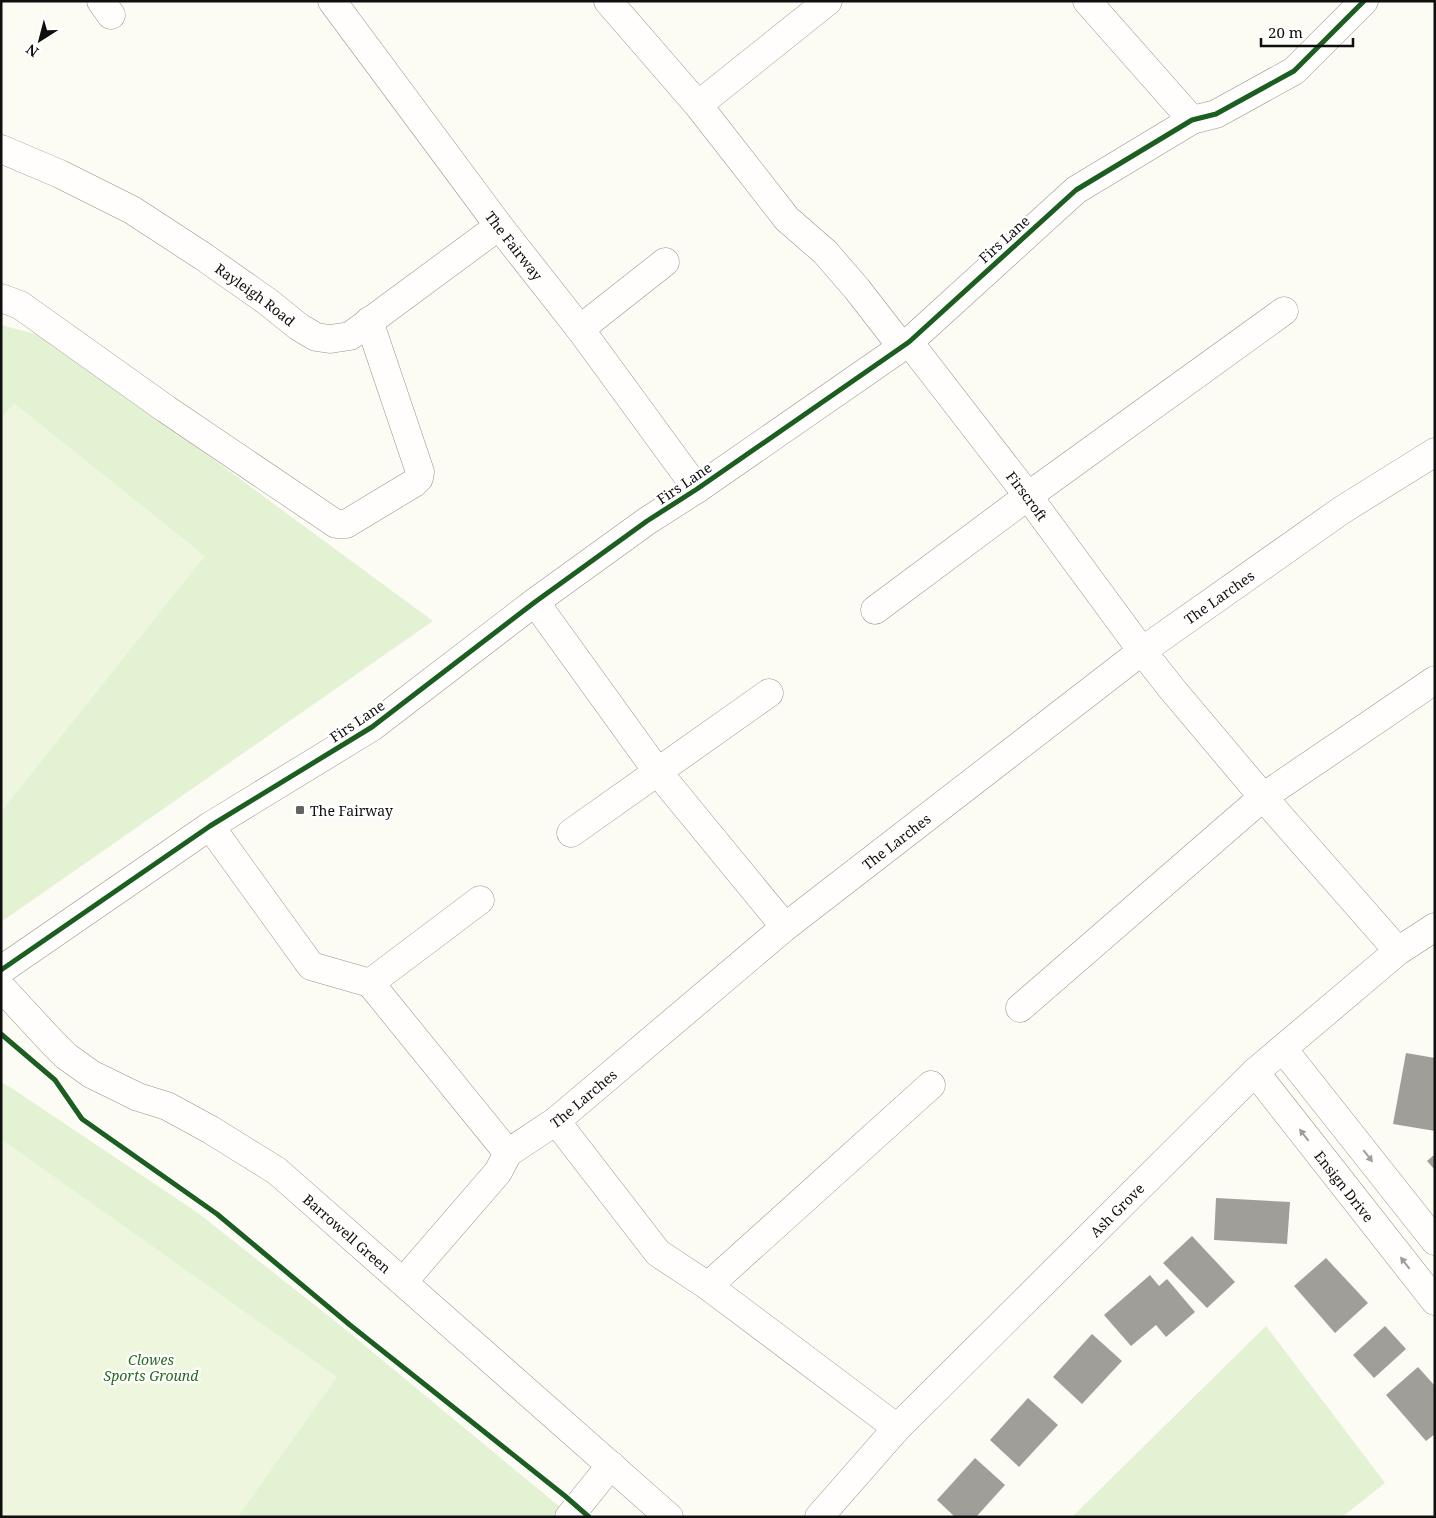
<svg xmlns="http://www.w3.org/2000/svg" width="1436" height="1518" font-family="'Noto Serif',serif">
<rect width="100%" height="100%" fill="#fcfbf4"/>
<g fill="#e4f2d4">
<polygon points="1,325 47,337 433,621 1,922"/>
<polygon points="1,1082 10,1087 198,1213 340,1325 572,1517 1,1517"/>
<polygon points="1266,1326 1385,1483 1342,1517 1072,1517"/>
</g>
<g fill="#eef6dd">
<polygon points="14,403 205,556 1,812 1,418"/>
<polygon points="1,1139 337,1377 238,1517 1,1517"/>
</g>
<g fill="#a09e99">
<polygon points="1406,1053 1435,1058 1435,1131 1393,1124"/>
<polygon points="1435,1154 1435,1170 1427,1161"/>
<polygon points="1216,1198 1290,1202 1287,1244 1214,1240"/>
<polygon points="1192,1236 1235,1282 1207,1308 1163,1263"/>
<polygon points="1326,1258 1368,1303 1335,1333 1294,1286"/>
<polygon points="1150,1275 1159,1286 1167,1279 1195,1312 1166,1337 1156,1325 1131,1346 1104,1315"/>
<polygon points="1385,1326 1406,1349 1374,1378 1353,1355"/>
<polygon points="1092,1334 1122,1361 1082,1404 1053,1377"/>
<polygon points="1418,1367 1435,1386 1435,1434 1426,1441 1386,1395"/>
<polygon points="1028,1398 1058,1425 1019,1467 990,1440"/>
<polygon points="975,1458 1005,1485 976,1517 955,1517 937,1500"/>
</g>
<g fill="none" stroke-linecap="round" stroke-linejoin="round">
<defs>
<g id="minor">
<polyline points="101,1 111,15"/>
<path id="s1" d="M332 1 499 226 580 329 697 489"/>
<polyline points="608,1 698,105 787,219 825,252 857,289 902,347"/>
<polyline points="1087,1 1192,120"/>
<polyline points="698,105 828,1"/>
<path id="s2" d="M1 149 60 174 132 210 204 257 268 302 299 327 316 337 330 339 350 336 499 226"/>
<polyline points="1,298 20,305 166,409 336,524 346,524 414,483 419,478 420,472 369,321"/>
<polyline points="580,329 665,262"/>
<path id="s3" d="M909 342 1028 496 1142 651 1172 689 1263 797 1398 951"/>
<polyline points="535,602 657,771 785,927"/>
<polyline points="875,610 1028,496 1284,311"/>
<polyline points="210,826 311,966 370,983 480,900"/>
<polyline points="571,833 769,693"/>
<polyline points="1,970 210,826 372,727 535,602 647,521 697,489 909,342 1076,190 1192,120 1216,114 1294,71 1364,1"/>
<polyline points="370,983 508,1153"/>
<path id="s4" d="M1 987 51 1041 66 1056 91 1074 138 1097 167 1106 211 1130 277 1171 669 1517"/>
<polyline points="1020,1008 1263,797 1435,680"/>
<polyline points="1283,1049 1435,1241"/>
<path id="s5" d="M1255 1072 1435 1301"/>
<polyline points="556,1121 658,1253 708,1286 897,1428"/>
<path id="s6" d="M403 1282 498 1172 508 1153 556 1121 785 927 1142 651 1342 510 1435 452"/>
<polyline points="708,1286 931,1085"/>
<polyline points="569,1517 611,1465"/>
<path id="s7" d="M819 1517 897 1428 1255 1072 1398 951 1435 927"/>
</g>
</defs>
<use href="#minor" stroke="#969592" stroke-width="29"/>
<use href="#minor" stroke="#fffefd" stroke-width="28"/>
<defs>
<g id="cycleway">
<polyline points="1,970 210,826 372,727 535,602 647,521 697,489 909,342 1076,190 1192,120 1216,114 1294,71 1364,1"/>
<polyline points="1,1034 55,1080 82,1119 217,1214 350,1325 565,1496 589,1517"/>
</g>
</defs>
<use href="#cycleway" stroke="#fff" stroke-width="8"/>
<use href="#cycleway" stroke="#1b5e20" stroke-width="5"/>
</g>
<defs><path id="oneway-solid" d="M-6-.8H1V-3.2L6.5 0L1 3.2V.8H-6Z" transform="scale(1.25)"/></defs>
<g fill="#9f9e9e">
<use href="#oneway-solid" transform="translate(1304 1135) rotate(-128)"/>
<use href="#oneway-solid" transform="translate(1368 1156) rotate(52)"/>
<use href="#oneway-solid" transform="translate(1405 1263) rotate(-128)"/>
</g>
<rect fill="#62625f" stroke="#fff" stroke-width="2" x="295" y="805" width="10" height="10" rx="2.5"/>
<g text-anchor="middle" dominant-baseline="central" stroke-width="5" stroke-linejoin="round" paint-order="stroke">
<g font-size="14" fill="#0f0f0f" stroke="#fff">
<text transform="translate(1004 239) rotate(-42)">Firs Lane</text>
<text stroke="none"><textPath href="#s1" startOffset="305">The Fairway</textPath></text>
<text stroke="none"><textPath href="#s2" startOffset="294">Rayleigh Road</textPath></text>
<text transform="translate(684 483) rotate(-34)">Firs Lane</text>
<text stroke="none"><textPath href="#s3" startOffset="194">Firscroft</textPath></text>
<text stroke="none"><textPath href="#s6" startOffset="1070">The Larches</textPath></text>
<text transform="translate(357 721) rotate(-34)">Firs Lane</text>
<text stroke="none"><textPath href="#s6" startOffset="665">The Larches</textPath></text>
<text stroke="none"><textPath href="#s6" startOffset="260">The Larches</textPath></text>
<text stroke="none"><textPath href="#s5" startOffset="145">Ensign Drive</textPath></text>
<text stroke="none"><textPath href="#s7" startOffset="428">Ash Grove</textPath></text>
<text stroke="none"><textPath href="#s4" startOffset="430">Barrowell Green</textPath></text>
</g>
<g font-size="14" fill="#0f0f0f" stroke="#fff" text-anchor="start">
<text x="310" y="810">The Fairway</text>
</g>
<g font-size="14" font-style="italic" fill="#286a1d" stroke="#fff">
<text x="151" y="1359">Clowes<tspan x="151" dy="16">Sports Ground</tspan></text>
</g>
</g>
<rect width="1436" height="1518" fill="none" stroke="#0f0f0f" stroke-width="5"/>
<g transform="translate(40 40) rotate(216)" stroke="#ffffff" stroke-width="4" paint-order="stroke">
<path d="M0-4L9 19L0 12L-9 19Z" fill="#0f0f0f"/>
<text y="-8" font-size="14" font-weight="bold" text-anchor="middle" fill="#0f0f0f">N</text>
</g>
<path d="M1261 38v8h92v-8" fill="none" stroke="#0f0f0f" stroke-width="2.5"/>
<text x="1268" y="38" font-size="15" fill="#0f0f0f" stroke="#ffffff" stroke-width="4" paint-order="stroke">20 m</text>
</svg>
